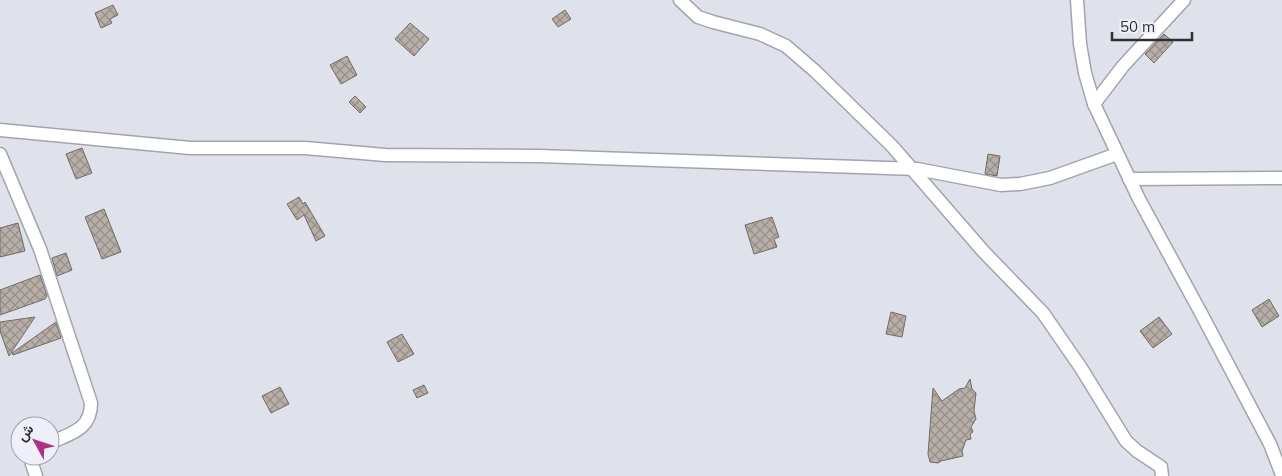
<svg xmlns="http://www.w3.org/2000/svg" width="1282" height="476" font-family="Mulish,Vazirmatn,sans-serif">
<defs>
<pattern id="building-cross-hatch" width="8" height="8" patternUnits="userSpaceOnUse" patternTransform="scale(1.25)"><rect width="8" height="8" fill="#b7aea8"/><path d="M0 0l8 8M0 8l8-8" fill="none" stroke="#958e89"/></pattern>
</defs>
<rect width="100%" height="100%" fill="#e0e2eb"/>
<g fill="url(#building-cross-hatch)" stroke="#736b65">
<polygon points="113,5 118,15 110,19 112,23 101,28 95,13"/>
<polygon points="565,10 571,19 558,27 552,19"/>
<polygon points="410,23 429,39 414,56 395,39"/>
<polygon points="1164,34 1173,42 1154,63 1145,54"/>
<polygon points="347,56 357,75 341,84 330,65"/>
<polygon points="355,96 366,107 360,113 349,102"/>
<polygon points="82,148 92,173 76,179 66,154"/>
<polygon points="988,154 1000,156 997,176 985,174"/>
<polygon points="299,197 303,204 305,202 325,236 316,241 304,215 297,220 287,204"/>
<polygon points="104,209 121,252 102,259 85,217"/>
<polygon points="772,217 779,237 774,239 777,247 754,254 745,225"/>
<polygon points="18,223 25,251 0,257 0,228"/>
<polygon points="66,253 72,270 57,276 52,258"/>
<polygon points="40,275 47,296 45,299 0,315 0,290"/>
<polygon points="1269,299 1279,316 1262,327 1252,310"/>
<polygon points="891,312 906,316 902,337 886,334"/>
<polygon points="35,317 9,356 0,331 0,322"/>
<polygon points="1159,317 1172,334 1153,348 1140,331"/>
<polygon points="56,322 61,338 13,355 12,353"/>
<polygon points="402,334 414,354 398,362 387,342"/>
<polygon points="970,379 972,389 976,393 974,411 976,419 971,427 973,432 970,434 971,439 966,440 962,451 963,456 941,461 938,463 930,462 928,454 933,388 942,401 959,389 965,388"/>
<polygon points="424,385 428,393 417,398 413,390"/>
<polygon points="280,387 289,404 271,413 262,396"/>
</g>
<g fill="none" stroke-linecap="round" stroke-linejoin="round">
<defs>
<g id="street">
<polyline points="680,0 698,17 713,22 760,34 786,46 815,71 892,146 983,251 1043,313 1081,368 1126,441 1137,451 1161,467 1162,476"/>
<polyline points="1077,0 1080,44 1085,73 1094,104 1139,199 1202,315 1270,444 1282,475"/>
<polyline points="1094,104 1123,66 1184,0"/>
<polyline points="0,130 190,148 305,148 385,155 539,156 917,169 1001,185 1020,184 1050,178 1117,154"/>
<path d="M0 154 40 249 91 403C91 430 71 433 50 443"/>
<polyline points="1129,179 1282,178"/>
<polyline points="35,456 32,464 36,476"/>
</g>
</defs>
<use href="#street" stroke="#a2a4ad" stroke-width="15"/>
<use href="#street" stroke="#fff" stroke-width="12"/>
</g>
<g transform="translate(35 441) rotate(310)"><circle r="24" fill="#eeeff9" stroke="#a1a2a9"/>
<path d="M0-4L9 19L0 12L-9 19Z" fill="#ae3283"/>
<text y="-8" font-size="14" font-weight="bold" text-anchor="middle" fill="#2e2e32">ش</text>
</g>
<path d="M1112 32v8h80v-8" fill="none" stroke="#2e2e32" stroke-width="2.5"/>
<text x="1120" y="32" font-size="15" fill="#2e2e32" stroke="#eeeff9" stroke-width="4" paint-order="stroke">50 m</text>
</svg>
